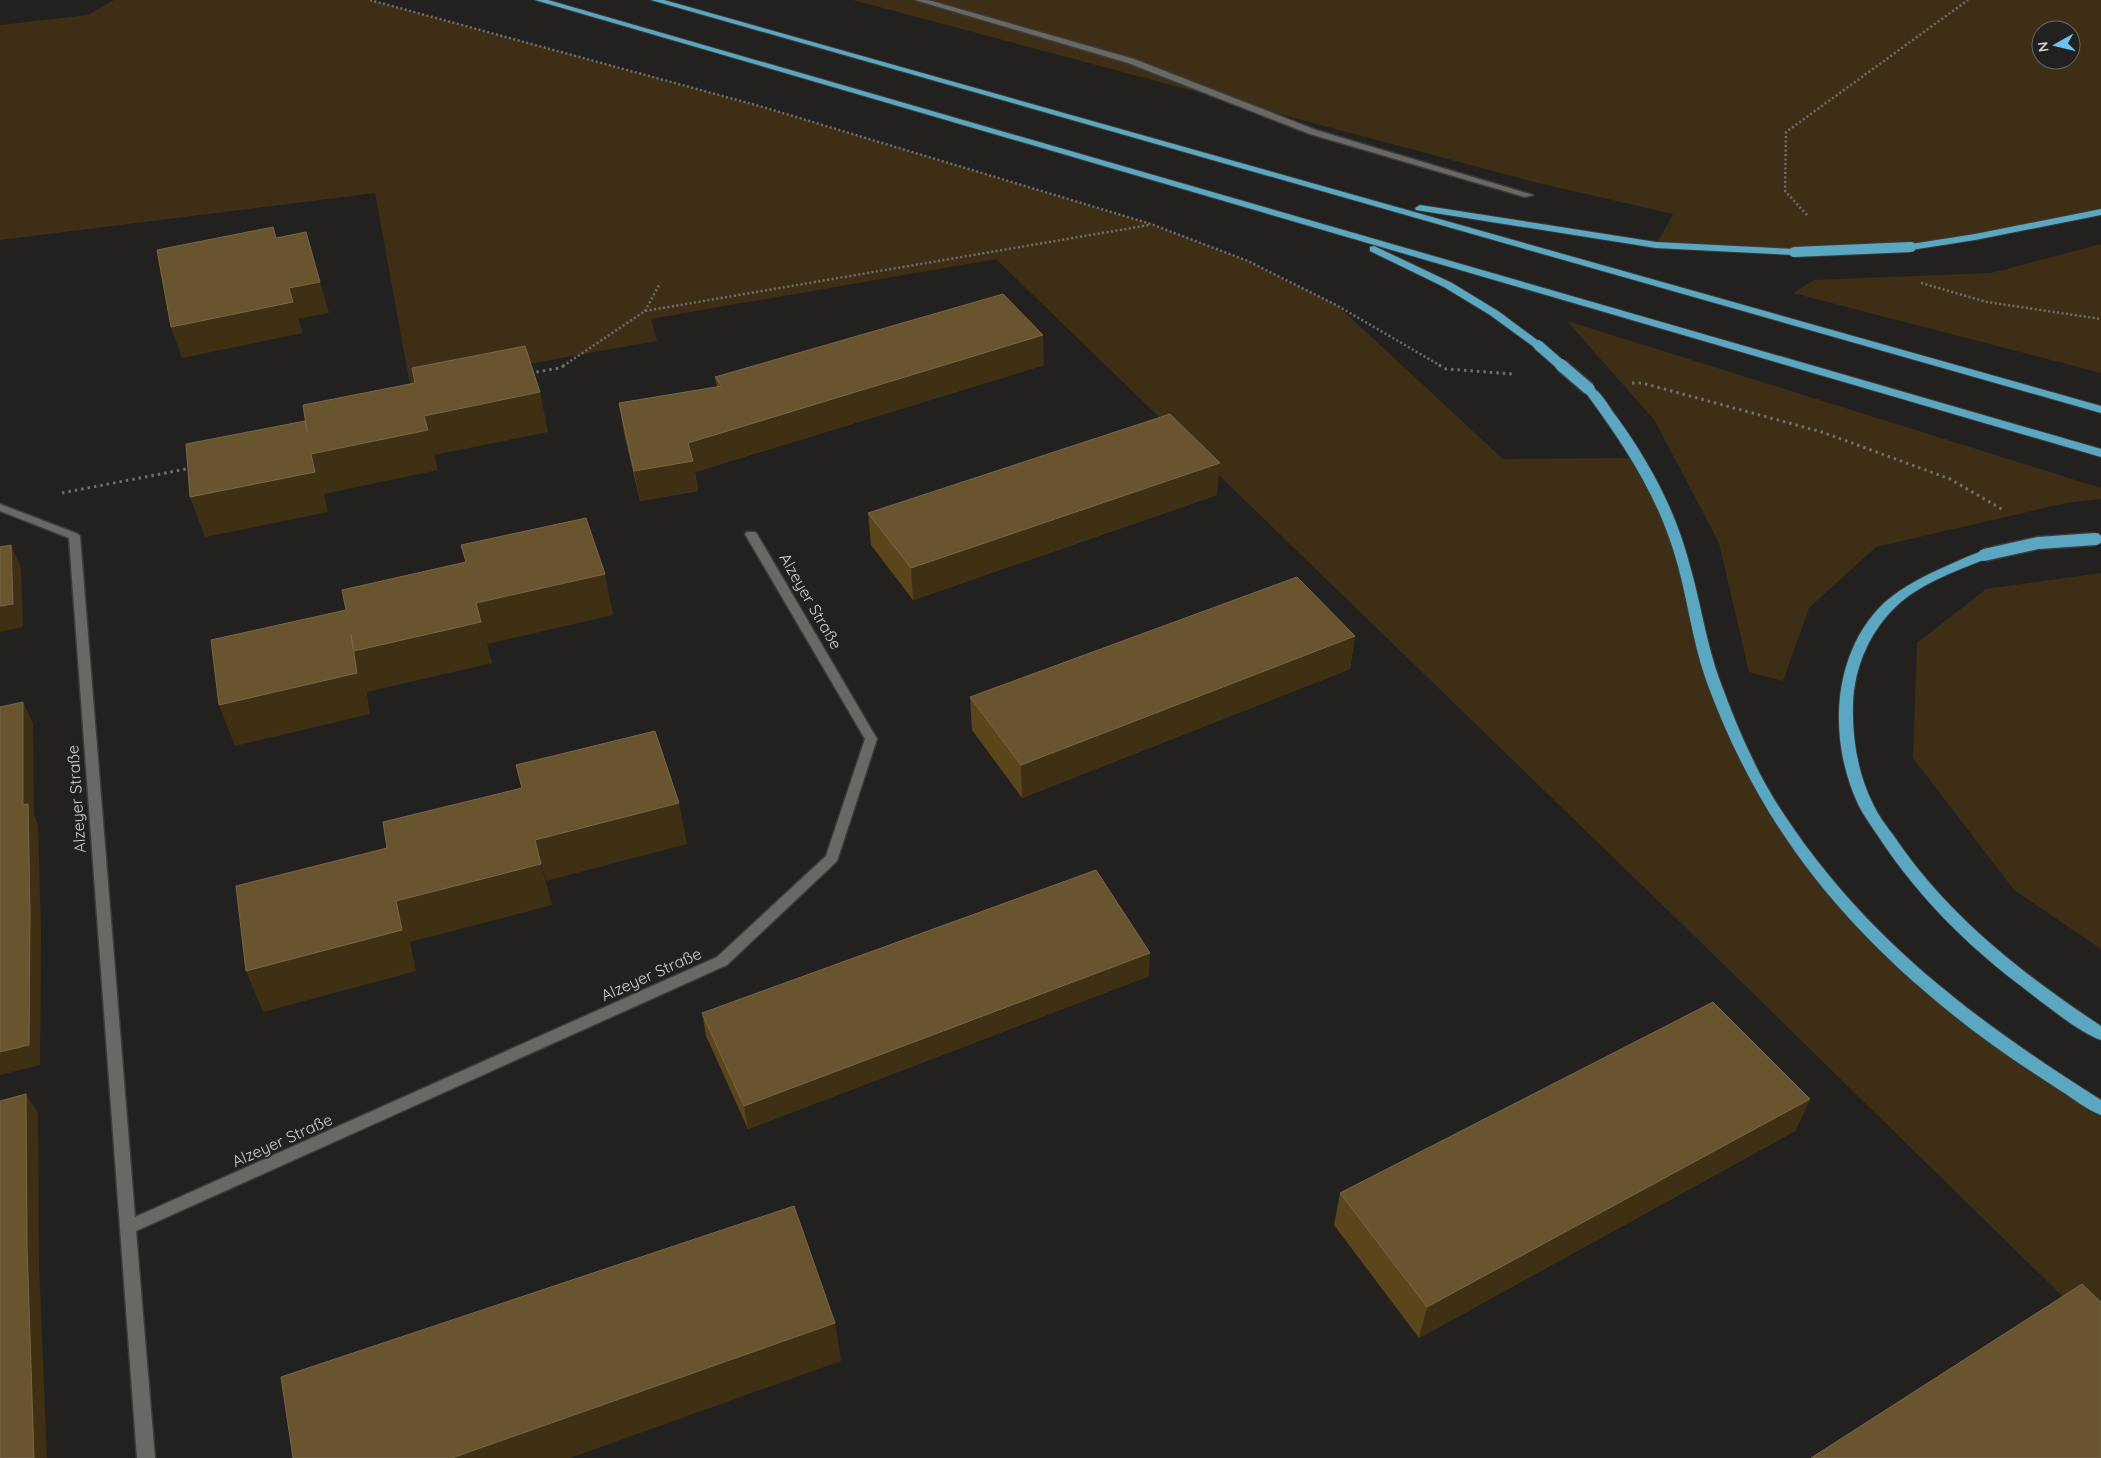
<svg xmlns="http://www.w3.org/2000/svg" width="2101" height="1458" font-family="Quicksand,sans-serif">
<rect width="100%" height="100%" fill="#23211f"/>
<g fill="#3d2e15" fill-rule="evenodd">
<polygon points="114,0 370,0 763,107 1151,224 1248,261 1338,306 1503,459 1639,458 1664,506 1712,678 1761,791 1899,964 2101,1108 2101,1334 1717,958 996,259 651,319 657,341 410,385 375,193 0,240 0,25 88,15"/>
<path d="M853 0H2101V212L1911 247 1835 252 1656 245 1673 214 1534 182ZM2041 30H2071V60H2041Z"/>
<polygon points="2101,244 2101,373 1793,293 1814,280 1991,273"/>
<polygon points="1567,321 2101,488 2101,499 2066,503 1876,547 1809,608 1783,681 1749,672 1719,543 1655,421"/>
<polygon points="2101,573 2101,949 2014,890 1913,758 1917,643 1986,589"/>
</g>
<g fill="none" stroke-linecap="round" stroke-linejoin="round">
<defs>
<polygon id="service" points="915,0 928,0 1134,59 1316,130 1533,195 1525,197 1310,134 1128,63"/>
<polygon id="minor" points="0,504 78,534 80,536 135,1217 717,957 826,856 865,739 745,534 747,532 755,532 757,534 877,739 837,861 727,965 136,1231 155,1458 137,1458 69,538 0,511"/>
<g id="trunk">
<polygon points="535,0 548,0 2101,449 2101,457"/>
<polygon points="651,0 664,0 2101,406 2101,413"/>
<polygon points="1420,205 1656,242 1794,249 1799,252 1794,255 1656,248 1416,210 1415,208"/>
<polygon points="2101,209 2101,215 1975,240 1911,250 1906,247 1911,244 1975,234"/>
<polygon points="1374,246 1452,283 1498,311 1544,345 1542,347 1534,347 1490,315 1444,287 1370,251 1370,247"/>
<path d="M1589 386C1600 389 1609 407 1616 416 1649 461 1676 511 1690 566 1701 604 1706 643 1720 681 1737 727 1757 775 1785 816 1868 941 1976 1021 2101 1100V1115C2087 1110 2074 1099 2061 1091 2024 1067 1986 1042 1952 1014 1836 921 1757 820 1706 680 1691 637 1687 592 1673 549 1653 487 1621 441 1583 389Z"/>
<path d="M1984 551 1988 552 1990 555 1988 558C1959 570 1926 581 1901 602 1871 628 1854 666 1853 705 1852 739 1858 774 1873 804 1879 817 1888 828 1896 839 1949 917 2023 974 2101 1026V1040C2079 1033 2037 998 2017 983 1965 943 1919 897 1882 842 1874 829 1864 817 1858 804 1828 740 1831 654 1884 603 1903 586 1926 575 1949 565 1960 560 1972 554 1984 551Z"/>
</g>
</defs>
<use href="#service" stroke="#3d3b39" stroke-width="3"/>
<use href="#minor" stroke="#3d3b39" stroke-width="3"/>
<use href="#trunk" stroke="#3d3b39" stroke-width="2"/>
<g stroke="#716f6d" stroke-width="2.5" stroke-dasharray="2 2.5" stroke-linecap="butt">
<polyline points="370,0 763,107 1151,224 1248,261 1338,306 1441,366"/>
<polyline points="1807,215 1785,191 1786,132 1968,0"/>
<polyline points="1921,283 1987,302 2101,319"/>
<polyline points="645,311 660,283"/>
<polyline points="563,366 645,311 1149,225"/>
</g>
<g stroke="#716f6d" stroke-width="3" stroke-dasharray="2.5 4" stroke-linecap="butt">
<polyline points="1439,365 1446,369 1513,374"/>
<polyline points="530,373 560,368 565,365"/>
<polyline points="1632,383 1642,383 1822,432 1950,479 2005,511"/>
<polyline points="62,493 191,468"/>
</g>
<use href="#service" fill="#6a6864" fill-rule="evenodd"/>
<use href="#minor" fill="#6a6864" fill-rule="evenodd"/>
<use href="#trunk" fill="#5ba7c1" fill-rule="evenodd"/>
<defs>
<g id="trunk-bridge-far1">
<polyline points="1794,252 1911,247"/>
<polyline points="1538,345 1562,366"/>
</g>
<g id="trunk-bridge">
<polyline points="1561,365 1589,389"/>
<polyline points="1984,555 2038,543 2096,539"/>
</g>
</defs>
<use href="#trunk-bridge-far1" stroke="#3d3b39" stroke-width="12" stroke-linecap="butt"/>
<use href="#trunk-bridge" stroke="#3d3b39" stroke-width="15" stroke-linecap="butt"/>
<use href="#trunk-bridge-far1" stroke="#5ba7c1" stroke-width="10"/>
<use href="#trunk-bridge" stroke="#5ba7c1" stroke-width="12"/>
</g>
<g fill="#5b451b">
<polygon points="1044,365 695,472 698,491 640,501 624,433 619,403 717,387 715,377"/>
<polygon points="1217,495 913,600 871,545 868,513"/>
<polygon points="1355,636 1350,669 1022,798 972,730 970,697"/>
<polygon points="1149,976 748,1129 706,1036 702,1013"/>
<polygon points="1810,1099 1795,1131 1419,1338 1334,1225 1340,1193"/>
</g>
<g fill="#3f3014">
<polygon points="320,282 329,313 298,319 303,333 182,358 171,327 289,288"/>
<polygon points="1043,335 1044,365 695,472 698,491 640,501 634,471 688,443"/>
<polygon points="540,392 548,432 434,455 424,416"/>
<polygon points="428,430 438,470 324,494 328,512 205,537 190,497 311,454"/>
<polygon points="1220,463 1217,495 913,600 911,568"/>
<polygon points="11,545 21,568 23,627 0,632 0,606"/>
<polygon points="605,574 613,615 487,644 492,663 367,692 366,687 370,714 235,746 219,705 351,635 476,603"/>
<polygon points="1355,636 1350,669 1022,798 1021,765"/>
<polygon points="23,702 33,723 34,816 38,824 41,932 40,1065 0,1075 0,1052 23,805"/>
<polygon points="679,803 687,844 546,881 535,840"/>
<polygon points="541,864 552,905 410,942 416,971 263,1012 246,971 396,901"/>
<polygon points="1150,953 1149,976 748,1129 744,1106"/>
<polygon points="26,1094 38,1113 39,1264 47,1458 34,1458 27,1246"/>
<polygon points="1810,1099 1795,1131 1419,1338 1427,1307"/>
<polygon points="835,1323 841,1361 570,1458 452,1458"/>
</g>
<g fill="#68542e" stroke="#796748">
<polygon points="273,227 276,238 306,232 320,282 289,288 293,302 171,327 157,250"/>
<polygon points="1003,294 1043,335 688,443 693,461 634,471 619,403 722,386 715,377"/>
<polygon points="525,346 540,392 424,416 428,430 311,454 315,472 190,497 186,444 305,421 307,432 303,405 415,383 412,368"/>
<polygon points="1170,414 1220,463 911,568 868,513"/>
<polygon points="586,518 605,574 476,603 481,622 354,651 351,635 357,673 219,705 211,640 346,610 342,590 466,562 461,545"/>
<polygon points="11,545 13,604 0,606 0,547"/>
<polygon points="1297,577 1355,636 1021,765 970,697"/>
<polygon points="23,702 23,805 28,804 30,912 29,1045 0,1052 0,707"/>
<polygon points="655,731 679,803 535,840 541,864 396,901 402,930 246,971 236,886 387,848 383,822 522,788 516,765"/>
<polygon points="1096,870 1150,953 744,1106 702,1013"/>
<polygon points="1713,1002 1810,1099 1427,1307 1340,1193"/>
<polygon points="26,1094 27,1246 34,1458 0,1458 0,1101"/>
<polygon points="794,1206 835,1323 452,1458 293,1458 281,1377"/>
<polygon points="2082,1284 2101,1302 2101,1458 1811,1458"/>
</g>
<g text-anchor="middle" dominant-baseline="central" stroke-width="4" stroke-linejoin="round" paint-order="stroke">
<g font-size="16" fill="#d3d1d0" stroke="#23211f">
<text transform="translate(811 601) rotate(60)">Alzeyer Straße</text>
<text transform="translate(76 799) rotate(-94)">Alzeyer Straße</text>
<text transform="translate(651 974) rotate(-24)">Alzeyer Straße</text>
<text transform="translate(282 1140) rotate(-24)">Alzeyer Straße</text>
</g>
</g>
<g transform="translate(2056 45) rotate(262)"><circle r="24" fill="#23211f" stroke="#696766"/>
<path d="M0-4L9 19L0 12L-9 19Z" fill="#6bc3f2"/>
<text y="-8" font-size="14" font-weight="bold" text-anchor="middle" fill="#d3d1d0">N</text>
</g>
</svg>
